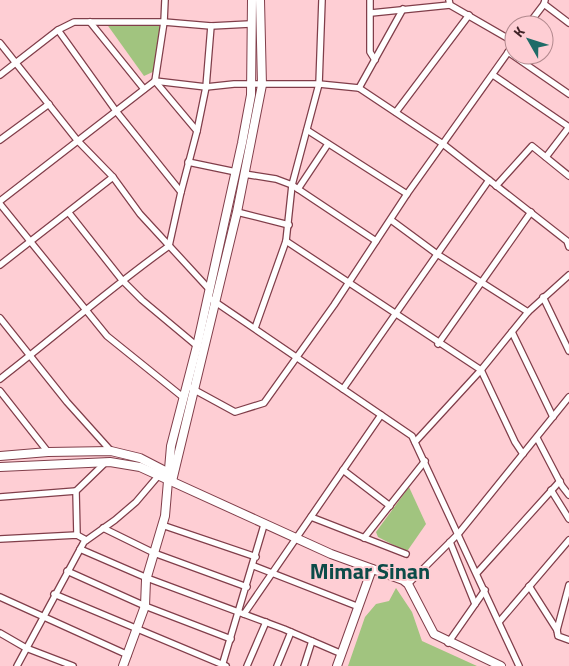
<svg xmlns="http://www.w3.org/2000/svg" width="569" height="666" font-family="'Titillium Web',sans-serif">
<rect width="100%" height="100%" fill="#feced4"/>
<g fill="#a1c47f">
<polygon points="106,23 160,23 157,70 144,76"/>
<polygon points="409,487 426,524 408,550 405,551 378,537 376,532"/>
<polygon points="396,588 412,612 422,641 477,666 348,666 365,617 376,604 389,601"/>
</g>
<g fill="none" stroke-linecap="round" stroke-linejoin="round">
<defs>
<g id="street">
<polyline points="165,0 164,22 155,81 197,131 181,192"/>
<polyline points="370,0 370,52 375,60"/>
<polyline points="449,0 450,5 514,42"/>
<polyline points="545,0 544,4 569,23"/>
<polyline points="371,13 450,5"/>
<polyline points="90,22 144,89"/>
<polyline points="528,25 544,4"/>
<polyline points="0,43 77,140 113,177 140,214 209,289"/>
<polyline points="508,52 569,94"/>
<polyline points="0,75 58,30 74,22 164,22 211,26 250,24"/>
<polyline points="493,75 569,127 546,157"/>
<polyline points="359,88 403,9"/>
<polyline points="396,112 469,15"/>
<polyline points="307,130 407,194"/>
<polyline points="197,131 206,87 211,26"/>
<polyline points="0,140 49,104"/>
<polyline points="188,162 236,172"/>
<polyline points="244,174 276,179 292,185 376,241"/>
<polyline points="496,186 532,146 569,176"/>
<polyline points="298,189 328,144"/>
<polyline points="0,201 155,81 206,87 234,84 319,84 359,88 443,144 567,241 569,247"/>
<polyline points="0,204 107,336 184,398"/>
<polyline points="237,212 289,225"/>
<polyline points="69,213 122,280 142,300 197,346"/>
<polyline points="391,220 437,254 528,312"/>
<polyline points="286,241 481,370 515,442 523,454"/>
<polyline points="0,265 113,177"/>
<polyline points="208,297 412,436 519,666"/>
<polyline points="543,297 569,351"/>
<polyline points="0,318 67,402 111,451"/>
<polyline points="255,328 286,241 292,185 319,84 322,0"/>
<polyline points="512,332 553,417"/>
<polyline points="438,344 531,212"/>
<path d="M0 379C57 335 110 288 169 246L181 192 116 111 58 30"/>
<polyline points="191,388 235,412 264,403 334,305 407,194 514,44"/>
<polyline points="343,389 489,180"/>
<polyline points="0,391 48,452"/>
<polyline points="537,438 562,486 569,495"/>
<polyline points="415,442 481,370 528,312 569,275"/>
<polyline points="343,470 390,506"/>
<polyline points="551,490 569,519"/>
<polyline points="0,497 76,491"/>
<polyline points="311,517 406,554"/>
<polyline points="162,525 256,557"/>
<polyline points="103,528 154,553 247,587"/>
<polyline points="77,535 76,491 106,462"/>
<polyline points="364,538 425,461"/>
<polyline points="0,539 77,535 86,540"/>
<polyline points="450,542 475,604"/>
<polyline points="80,549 147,578 284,629 342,654"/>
<polyline points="254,566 359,607"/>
<polyline points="67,571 145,606 231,639"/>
<polyline points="477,573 560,481"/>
<polyline points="408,584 459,533 569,397"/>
<polyline points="529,586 557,630 558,636 569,640"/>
<polyline points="54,594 226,666"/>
<polyline points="0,597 128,655"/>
<polyline points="244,614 381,415"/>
<polyline points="499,622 569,540"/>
<polyline points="557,630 569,585"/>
<polyline points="0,633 26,648 73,666"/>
<polyline points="448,643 485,590"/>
<polyline points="17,666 84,542 115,520 136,502 159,475"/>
<polyline points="222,666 264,525"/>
<polyline points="247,666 266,622"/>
<polyline points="277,666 291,632"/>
<polyline points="304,666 312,641"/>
</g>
<g id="secondary">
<polyline points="0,456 48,452 111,451 140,458 171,474"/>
<polyline points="0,467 110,462 140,467 331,554 403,580 408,584 434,634 501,666"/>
<polyline points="172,481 237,212 262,85 260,0"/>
<polyline points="123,666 145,606 146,580 165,516 171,446 197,346 242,143 251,95 252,0"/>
<polyline points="337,666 372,569"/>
</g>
</defs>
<use href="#street" stroke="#803e4a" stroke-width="8"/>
<use href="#secondary" stroke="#803e4a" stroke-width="10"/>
<use href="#street" stroke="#fff" stroke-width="5.5"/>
<use href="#secondary" stroke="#fff" stroke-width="8"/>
</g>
<g text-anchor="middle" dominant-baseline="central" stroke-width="4" stroke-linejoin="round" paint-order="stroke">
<g font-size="22" font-weight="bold" fill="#0b4b48" stroke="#feced4">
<text x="370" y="571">Mimar Sinan</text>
</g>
</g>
<g transform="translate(529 40) rotate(309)"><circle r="24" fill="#feced4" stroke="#b2898e"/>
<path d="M0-4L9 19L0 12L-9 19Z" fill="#1f6b67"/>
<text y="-8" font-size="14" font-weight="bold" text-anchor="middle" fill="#3f2226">K</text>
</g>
</svg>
